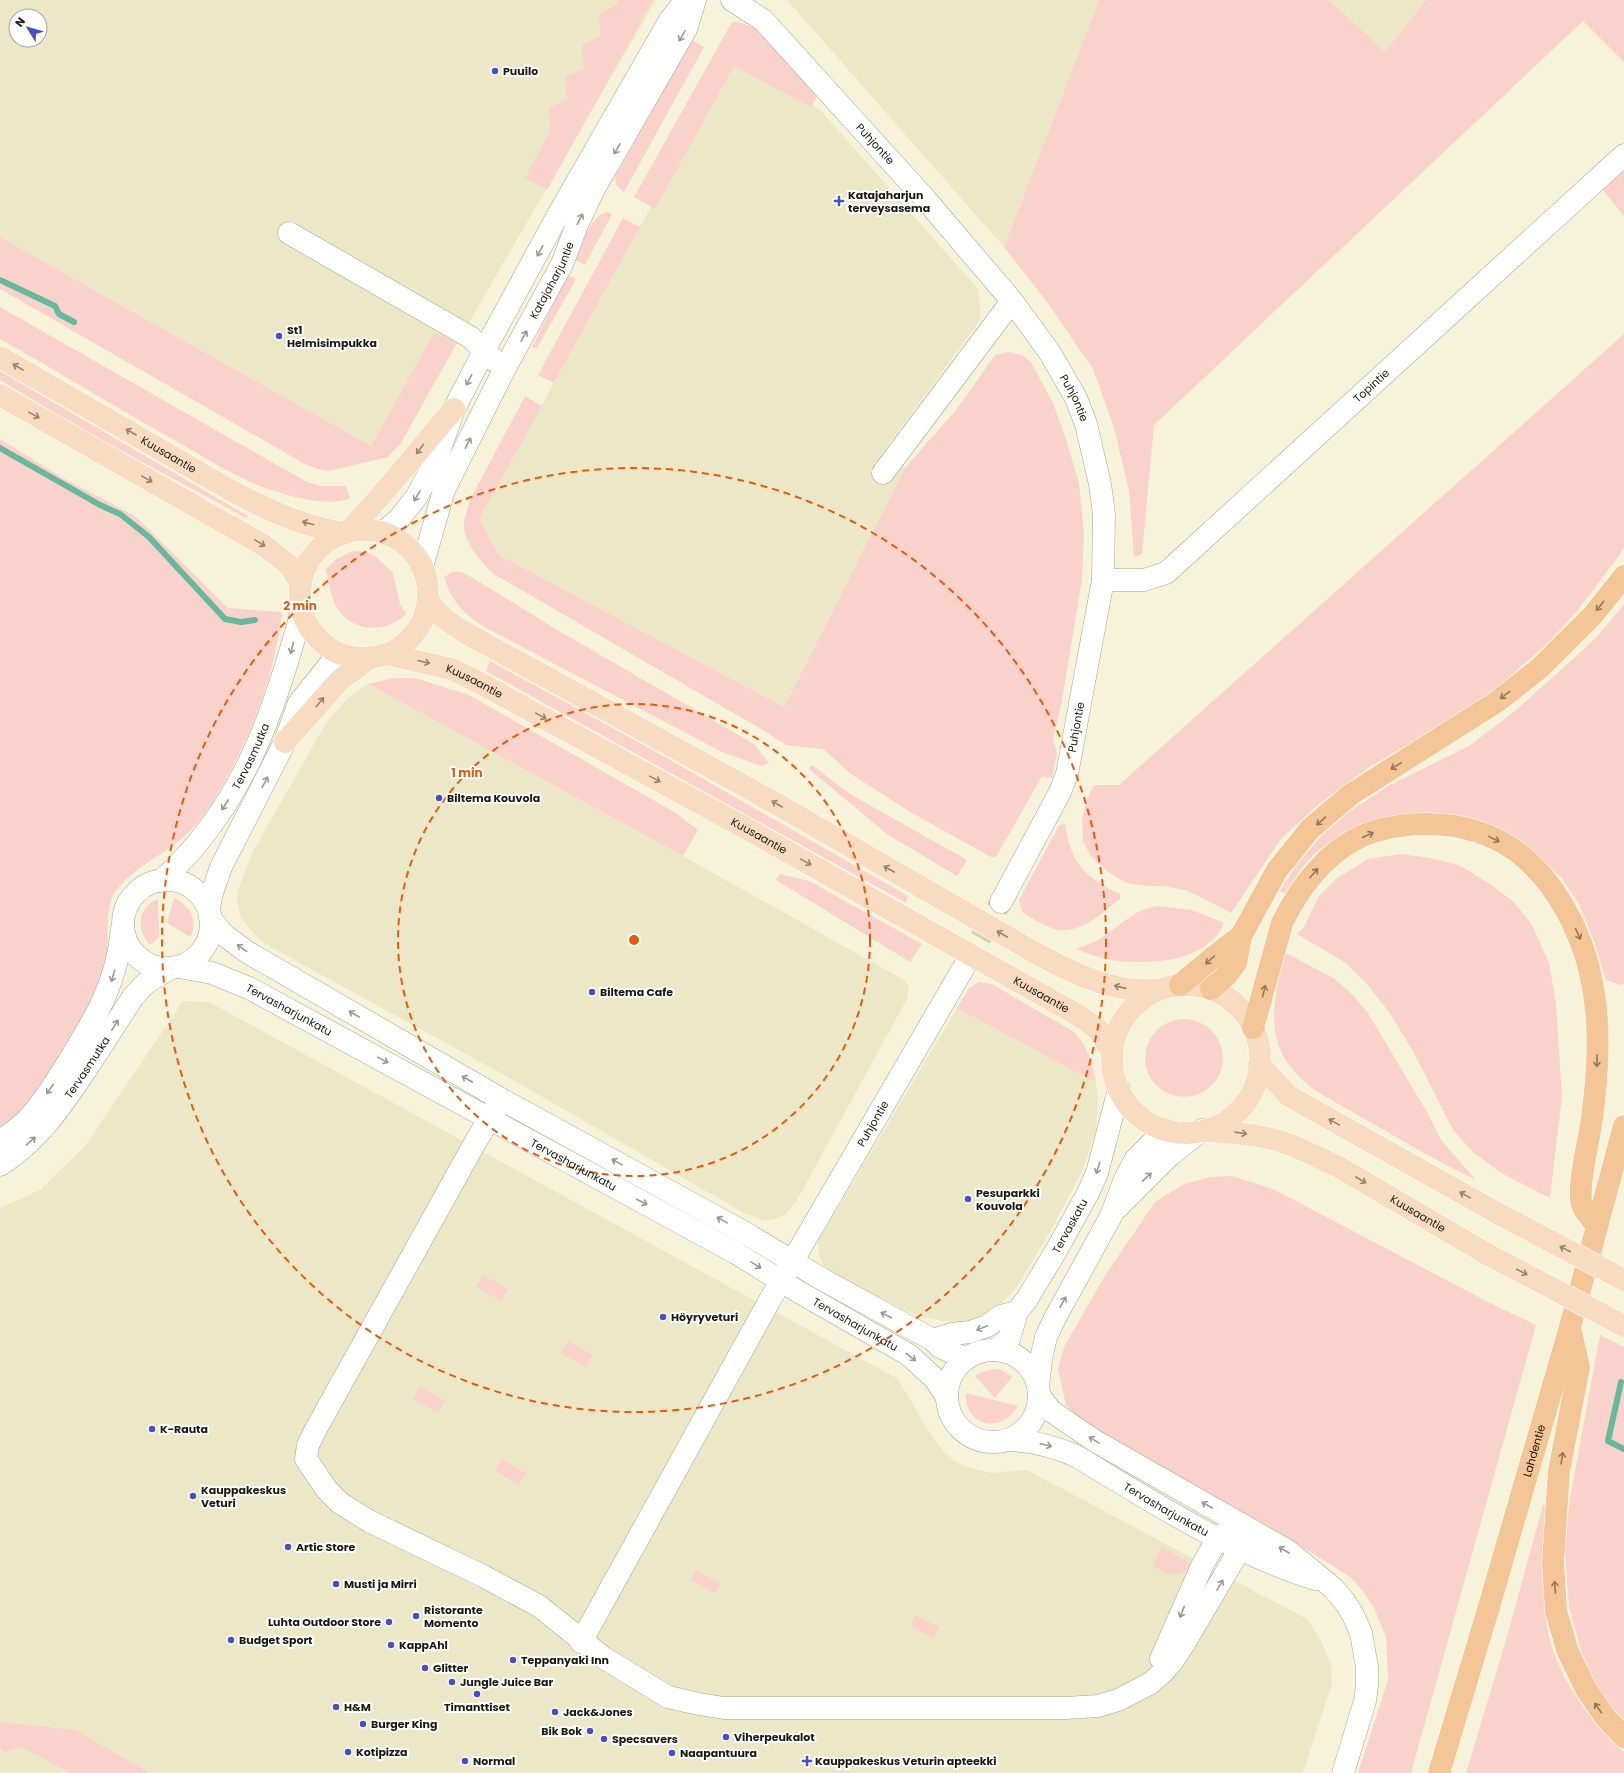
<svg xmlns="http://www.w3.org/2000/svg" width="1624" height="1773" font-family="Poppins,sans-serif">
<rect width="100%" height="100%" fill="#f6f3da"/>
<g fill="#ece8c7" fill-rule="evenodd">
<path d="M0 0H656L457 343 387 455 0 237ZM16 16H40V40H16Z"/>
<polygon points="787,0 1099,0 1004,247"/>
<polygon points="1329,0 1426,0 1385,52"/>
<polygon points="741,44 823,113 978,289 981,319 881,455 905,468 784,707 499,555 479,519"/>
<polygon points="368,684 683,856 904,980 909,988 907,999 796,1202 785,1215 775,1219 763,1220 744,1213 504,1075 267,945 254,934 241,918 237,902 238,890 252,853 326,723 346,700"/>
<polygon points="183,1001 209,1002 898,1379 929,1432 944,1452 956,1462 970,1468 991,1473 1027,1470 1307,1619 1321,1641 1331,1664 1332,1684 1303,1773 0,1773 0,1208 40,1190 86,1145"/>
<polygon points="957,1008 1096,1083 1098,1099 1096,1130 1083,1169 1055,1223 1017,1287 1003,1302 991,1312 977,1319 960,1322 941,1321 915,1315 835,1275 824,1267 819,1255 818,1241"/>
</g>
<g fill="#f9d3cb">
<polygon points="618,0 653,0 547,190 525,178 550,131 549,108 567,99 565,77 584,69 582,45 600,36 599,14 618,4"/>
<polygon points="1099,0 1329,0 1385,52 1426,0 1624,0 1624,62 1583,21 1154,425 1142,554 1134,557 1129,491 1114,428 1093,369 1047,302 1004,247"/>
<polygon points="732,22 742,23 756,29 818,95 811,107 734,66 655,209 634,197"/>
<path d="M692 40 704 47 624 192C618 188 615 185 615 177Z"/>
<polygon points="1624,170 1624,216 1602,189"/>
<path d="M608 212 612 214 585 265 575 260C582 246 590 214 608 212Z"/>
<polygon points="623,218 640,227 554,383 538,375"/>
<polygon points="0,237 371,446 434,333 457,343 401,443 388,457 329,471 317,469 303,463 0,289"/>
<polygon points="568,275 576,279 537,348 532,347"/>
<path d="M0 307 307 482 320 486H346L350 498C326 510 266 490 242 478 221 468 201 455 181 444 120 410 61 373 0 339Z"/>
<polygon points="1624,334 1624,547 1618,557 1581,606 1551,640 1498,687 1436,728 1371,766 1319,804 1281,839 1231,913 1188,891 1166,886 1147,886 1127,883 1108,872 1090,855 1083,841 1082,820 1087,799 1094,785 1119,785"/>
<path d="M1008 352 1022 355 1031 362 1053 403 1065 436 1079 483 1084 534 1082 579 1061 706 1053 739 1057 753 1052 778 1042 776 999 852 995 857H991L912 813 851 774 823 749 786 745 766 732 492 573C481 561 466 545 464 528 463 518 468 509 470 500L525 396 542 406 479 519 499 555 784 707 905 468 956 410 995 355Z"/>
<polygon points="0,371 248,516 246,518 81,429 0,380"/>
<path d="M0 439 61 477 135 516 228 608 282 612C276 670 254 728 226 779 215 798 205 816 189 832 167 854 130 868 114 894 103 914 111 939 106 961 98 994 85 1015 68 1044 60 1057 52 1073 43 1086 31 1102 15 1117 0 1130Z"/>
<path d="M353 551 366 552 375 556 393 573 400 604 406 614C384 634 352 633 336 606 330 594 329 582 326 569L335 560Z"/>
<path d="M452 572H461L473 578 554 628 754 744 769 763 761 766 722 752 486 628C463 613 452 603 444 577Z"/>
<polygon points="1624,604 1624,984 1620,985 1606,980 1595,943 1579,904 1561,877 1526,845 1429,814 1396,815 1372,821 1345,831 1315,853 1300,870 1285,894 1280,891 1296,866 1321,836 1349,812 1388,786 1469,746 1515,711 1596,638"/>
<polygon points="490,661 651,749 908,896 906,903 486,671"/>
<polygon points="393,678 415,678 469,695 676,813 698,830 683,856 368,684"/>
<polygon points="812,765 850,794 967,860 957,876 887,834 809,769"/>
<path d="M1065 824C1070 862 1086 879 1120 894V899C1101 914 1076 939 1049 927 1039 923 1031 917 1022 912L1019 900 1059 825Z"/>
<polygon points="1401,854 1430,858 1459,865 1490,884 1514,902 1532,925 1549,963 1556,1003 1562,1096 1550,1198 1503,1174 1474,1153 1453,1130 1414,1053 1389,1012 1367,984 1344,962 1297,934 1304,927 1319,896 1336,879 1368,859"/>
<polygon points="780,874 809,881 922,944 910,962 776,880"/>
<path d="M174 898C190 905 199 921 190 937L167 923Z"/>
<path d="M158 899 159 937 150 945C136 930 137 907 158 899Z"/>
<path d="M1158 906 1192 910 1224 923C1208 964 1142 966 1105 959 1095 957 1085 952 1076 949 1085 945 1096 942 1104 936 1124 923 1133 910 1158 906Z"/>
<path d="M1286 953 1335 979 1352 994 1368 1013 1427 1112 1441 1140 1476 1180 1431 1157 1319 1093C1280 1066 1268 1036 1277 989 1279 977 1281 965 1286 953Z"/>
<path d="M979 982 992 984 1074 1032C1089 1048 1092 1063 1096 1083L957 1008 969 988Z"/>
<circle cx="1184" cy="1058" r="39"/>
<polygon points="1232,1176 1273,1189 1490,1303 1536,1325 1411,1773 1358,1773 1388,1680 1386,1637 1374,1608 1363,1591 1350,1577 1317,1556 1102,1433 1079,1418 1066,1405 1058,1369 1064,1347 1106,1274 1155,1202 1184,1184 1211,1177"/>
<polygon points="483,1275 508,1289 501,1301 476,1287"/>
<polygon points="1600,1335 1624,1347 1624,1721 1606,1702 1593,1680 1581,1650 1569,1607 1565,1551 1569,1504"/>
<polygon points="568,1341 593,1355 586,1367 561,1353"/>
<polygon points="994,1369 1002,1370 1012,1377 995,1398 975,1376 979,1373"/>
<polygon points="420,1386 445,1401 438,1413 413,1399"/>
<path d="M966 1393 1018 1406C1002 1434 964 1427 966 1393Z"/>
<polygon points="501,1459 526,1473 519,1485 495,1471"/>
<path d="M1543 1505H1546C1542 1545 1542 1587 1547 1627 1554 1672 1590 1723 1624 1752V1773H1466L1506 1640Z"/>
<path d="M1162 1547 1191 1564C1179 1581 1167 1574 1152 1566Z"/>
<polygon points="696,1570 721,1584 715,1594 691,1580"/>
<polygon points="915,1615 939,1627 934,1638 910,1626"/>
<polygon points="0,1722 75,1730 150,1773 70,1773 22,1747 6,1752 0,1749"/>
</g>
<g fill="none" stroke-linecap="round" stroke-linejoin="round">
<g stroke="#67b89d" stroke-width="6">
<polyline points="0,280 55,306 59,314 74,322"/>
<polyline points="0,448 100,505 120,514 149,537 225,619 241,622 255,620"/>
<polyline points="1621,1382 1608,1441 1624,1449"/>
</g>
<polyline stroke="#d5d2bc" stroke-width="22" stroke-dasharray="22 11" stroke-linecap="butt" points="964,967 1001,902"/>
<defs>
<g id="minor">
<path id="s1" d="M732 0 763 20 927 201 1012 301 1050 353 1076 398 1086 424 1100 484 1104 514 1103 580 1067 774 1060 792 1001 902"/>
<polyline points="289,233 470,337 495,361"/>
<polyline points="883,473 1012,301"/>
<polyline points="383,533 399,519 417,496 436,460 454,409 484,351 558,215 670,20 686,0"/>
<path id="s2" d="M422 567 444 490 504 370 562 264 577 225 594 189 686 29 695 0"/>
<path id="s3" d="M1103 580H1144L1166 573 1624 155"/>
<circle cx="167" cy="924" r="44"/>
<path id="s4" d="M161 881C242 809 275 711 302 610"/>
<polyline points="209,910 211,896 221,867 285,742 299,703 339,653"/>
<polyline points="210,918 224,935 247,952 501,1099 747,1234 820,1278 933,1340 940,1347 966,1359"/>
<path id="s5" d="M179 967 212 973 249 988 736 1253 799 1292 909 1355 935 1379 947 1397"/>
<polyline points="501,1099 476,1141 316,1429 308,1445 306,1459 327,1490 340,1503 369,1521 483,1576 539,1606 604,1658 668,1697 699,1704 724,1708 1066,1708 1098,1706 1118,1700 1151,1683 1163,1672 1172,1662 1185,1642 1240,1549 1241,1524"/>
<path d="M0 1142C9 1135 20 1127 28 1119 42 1104 53 1086 64 1069 93 1022 117 985 122 929"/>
<path id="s6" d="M0 1165C37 1142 61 1107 85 1071 101 1047 117 1022 133 997L146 983 171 968"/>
<polyline points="1118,1207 1170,1155 1202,1130"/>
<polyline points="933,1340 952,1334 970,1332 987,1326 1001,1316 1017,1312"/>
<path id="s7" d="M995 1350 1009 1339 1017 1312 1027 1299 1056 1251 1088 1193 1097 1173 1119 1089"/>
<circle cx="993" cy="1396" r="46"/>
<polyline points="1038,1387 1041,1359 1046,1337 1055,1318 1111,1216 1125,1179 1135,1160 1165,1130"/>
<polyline points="1039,1395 1051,1411 1095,1441 1288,1551 1333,1588 1345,1602 1353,1615 1361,1633 1367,1667 1367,1685 1365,1701 1343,1773"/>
<path id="s8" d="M1008 1440C1033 1441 1054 1446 1076 1456 1153 1502 1229 1552 1315 1579"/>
<path id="s9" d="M581 1642 767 1305 964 967"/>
<polyline points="1161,1659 1202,1566 1217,1539 1229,1531"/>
</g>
<g id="major">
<path id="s10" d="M0 357C55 389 111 421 166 453 222 485 280 524 346 533"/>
<polyline points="0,395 265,546 289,565 301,584"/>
<circle cx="364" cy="594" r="64"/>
<path d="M346 533C385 494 418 450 454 409"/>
<path d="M428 599C437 615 451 624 466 633L768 799 1039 955C1067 970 1096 984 1128 989 1138 990 1148 990 1159 990"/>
<path id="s11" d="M386 654 451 669 476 681 749 830 1069 1010 1087 1021 1099 1031 1112 1053"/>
<polyline points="285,742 340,680 371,657"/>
<circle cx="1186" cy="1059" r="74"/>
<polyline points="1259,1064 1289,1096 1499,1214"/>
<path id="s12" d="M1205 1131C1230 1132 1253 1134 1276 1140 1297 1146 1317 1157 1337 1166L1487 1254"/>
</g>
<g id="highway">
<path d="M1180 985C1200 968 1220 951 1241 936"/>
<polyline points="1211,989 1226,976 1236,963 1241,936 1277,870 1310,829 1350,795 1498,701 1541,667 1593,615 1624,576"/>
<path d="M1253 1028 1282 923C1302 882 1334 842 1379 830 1426 818 1478 823 1517 852 1537 867 1552 886 1564 907 1602 972 1602 1045 1592 1118 1590 1137 1575 1192 1583 1207 1586 1214 1593 1220 1597 1226"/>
<polyline points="1570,1328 1579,1367 1559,1471 1553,1562 1556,1611 1568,1652 1586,1689 1605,1717 1624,1737"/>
<path id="s13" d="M1439 1773 1488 1610 1570 1327 1624 1126"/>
</g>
</defs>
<use href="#minor" stroke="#a7a48c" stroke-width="23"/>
<use href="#major" stroke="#fff" stroke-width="23"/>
<use href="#highway" stroke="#fff" stroke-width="23"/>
<use href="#minor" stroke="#fff" stroke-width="22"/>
<use href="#major" stroke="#f8dcc1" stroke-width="22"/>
<use href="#highway" stroke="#f4c597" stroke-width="22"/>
<defs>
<g id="major-bridge">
<polyline points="1499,1214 1624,1280"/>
<polyline points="1487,1254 1624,1326"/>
</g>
</defs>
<use href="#major-bridge" stroke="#fff" stroke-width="23" stroke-linecap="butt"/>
<use href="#major-bridge" stroke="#f8dcc1" stroke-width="22"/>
</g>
<defs><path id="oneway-shaft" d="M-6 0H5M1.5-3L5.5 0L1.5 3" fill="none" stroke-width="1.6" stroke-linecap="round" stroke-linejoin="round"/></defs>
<g stroke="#989793">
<use href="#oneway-shaft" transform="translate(682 36) rotate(120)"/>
<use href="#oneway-shaft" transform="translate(617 149) rotate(120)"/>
<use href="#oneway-shaft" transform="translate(580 219) rotate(-63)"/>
<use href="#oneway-shaft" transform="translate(540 251) rotate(118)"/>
<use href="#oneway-shaft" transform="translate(524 336) rotate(-61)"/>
<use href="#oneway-shaft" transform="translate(469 380) rotate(117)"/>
<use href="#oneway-shaft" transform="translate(468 443) rotate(-63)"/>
<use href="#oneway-shaft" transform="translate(417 496) rotate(121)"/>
<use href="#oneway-shaft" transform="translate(292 648) rotate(105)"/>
<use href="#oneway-shaft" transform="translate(265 782) rotate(-62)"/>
<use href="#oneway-shaft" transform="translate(225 805) rotate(123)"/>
<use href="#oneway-shaft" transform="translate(242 948) rotate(-144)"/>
<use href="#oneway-shaft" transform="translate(113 976) rotate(107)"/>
<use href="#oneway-shaft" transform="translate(354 1014) rotate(-150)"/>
<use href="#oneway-shaft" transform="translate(115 1025) rotate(-58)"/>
<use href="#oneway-shaft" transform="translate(383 1060) rotate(28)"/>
<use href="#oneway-shaft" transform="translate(467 1079) rotate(-150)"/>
<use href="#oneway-shaft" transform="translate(50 1089) rotate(125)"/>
<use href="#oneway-shaft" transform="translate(31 1141) rotate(-41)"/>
<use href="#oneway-shaft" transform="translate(617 1162) rotate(-151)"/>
<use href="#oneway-shaft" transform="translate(1098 1168) rotate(107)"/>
<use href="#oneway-shaft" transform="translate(1147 1177) rotate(-44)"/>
<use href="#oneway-shaft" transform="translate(642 1202) rotate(28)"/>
<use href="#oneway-shaft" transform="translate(722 1220) rotate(-151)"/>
<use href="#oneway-shaft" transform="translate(756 1265) rotate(32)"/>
<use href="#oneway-shaft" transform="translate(1063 1302) rotate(-61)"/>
<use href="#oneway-shaft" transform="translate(886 1315) rotate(-152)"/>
<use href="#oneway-shaft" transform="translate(982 1328) rotate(158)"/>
<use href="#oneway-shaft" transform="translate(911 1357) rotate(38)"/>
<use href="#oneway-shaft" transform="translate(1094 1440) rotate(-148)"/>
<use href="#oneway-shaft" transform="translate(1046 1445) rotate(15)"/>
<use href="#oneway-shaft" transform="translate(1207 1505) rotate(-150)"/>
<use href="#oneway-shaft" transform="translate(1284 1550) rotate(-150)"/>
<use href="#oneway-shaft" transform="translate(1220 1585) rotate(-60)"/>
<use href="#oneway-shaft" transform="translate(1182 1612) rotate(112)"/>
</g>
<g stroke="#948471">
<use href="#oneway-shaft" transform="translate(18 367) rotate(-150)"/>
<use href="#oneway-shaft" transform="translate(34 415) rotate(29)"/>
<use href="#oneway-shaft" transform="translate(131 432) rotate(-150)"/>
<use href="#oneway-shaft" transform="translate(420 449) rotate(126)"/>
<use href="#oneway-shaft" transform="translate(147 479) rotate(29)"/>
<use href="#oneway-shaft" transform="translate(308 523) rotate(-164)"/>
<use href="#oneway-shaft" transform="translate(260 543) rotate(32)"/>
<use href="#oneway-shaft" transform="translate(424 662) rotate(14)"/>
<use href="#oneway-shaft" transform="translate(320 702) rotate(-51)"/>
<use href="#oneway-shaft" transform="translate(541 716) rotate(29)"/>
<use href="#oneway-shaft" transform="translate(655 779) rotate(29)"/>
<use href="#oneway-shaft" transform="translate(777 804) rotate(-150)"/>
<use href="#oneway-shaft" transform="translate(806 862) rotate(29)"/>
<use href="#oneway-shaft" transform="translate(889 869) rotate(-150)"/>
<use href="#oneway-shaft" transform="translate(1002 934) rotate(-150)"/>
<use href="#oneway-shaft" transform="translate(1120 987) rotate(-167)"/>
<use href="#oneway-shaft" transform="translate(1334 1122) rotate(-151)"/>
<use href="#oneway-shaft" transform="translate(1241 1133) rotate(8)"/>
<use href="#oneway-shaft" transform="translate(1361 1180) rotate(30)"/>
<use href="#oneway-shaft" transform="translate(1465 1195) rotate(-151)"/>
<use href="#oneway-shaft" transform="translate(1565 1249) rotate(-152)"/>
<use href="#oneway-shaft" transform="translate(1522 1272) rotate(28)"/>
</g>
<g stroke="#91775a">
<use href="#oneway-shaft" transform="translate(1600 606) rotate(129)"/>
<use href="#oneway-shaft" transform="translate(1505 695) rotate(142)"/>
<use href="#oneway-shaft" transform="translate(1396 766) rotate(149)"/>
<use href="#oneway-shaft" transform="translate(1321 821) rotate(139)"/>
<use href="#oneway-shaft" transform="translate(1368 835) rotate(-25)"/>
<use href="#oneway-shaft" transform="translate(1494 839) rotate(26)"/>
<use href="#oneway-shaft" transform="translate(1314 873) rotate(-49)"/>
<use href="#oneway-shaft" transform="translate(1578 934) rotate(65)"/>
<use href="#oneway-shaft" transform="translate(1210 960) rotate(138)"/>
<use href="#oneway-shaft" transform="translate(1264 991) rotate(-77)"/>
<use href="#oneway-shaft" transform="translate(1597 1061) rotate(91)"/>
<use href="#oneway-shaft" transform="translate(1562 1458) rotate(-81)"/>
<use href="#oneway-shaft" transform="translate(1555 1587) rotate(-94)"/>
<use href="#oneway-shaft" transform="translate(1598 1708) rotate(-126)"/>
</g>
<g fill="none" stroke="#e8590c" stroke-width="2" stroke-dasharray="7 5">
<circle cx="634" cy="940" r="236"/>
<circle cx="634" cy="940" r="472"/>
</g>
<g fill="#4650c5" stroke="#fff" stroke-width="1.5">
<circle cx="495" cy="71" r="4"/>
<path d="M837 195h4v4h4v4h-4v4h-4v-4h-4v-4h4z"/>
<circle cx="279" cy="336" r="4"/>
<circle cx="439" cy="798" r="4"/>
<circle cx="592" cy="992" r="4"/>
<circle cx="968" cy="1199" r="4"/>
<circle cx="663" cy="1317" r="4"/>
<circle cx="152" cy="1429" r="4"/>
<circle cx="193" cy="1496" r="4"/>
<circle cx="288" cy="1547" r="4"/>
<circle cx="336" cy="1584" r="4"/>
<circle cx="416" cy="1616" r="4"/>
<circle cx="389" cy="1622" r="4"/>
<circle cx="231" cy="1640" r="4"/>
<circle cx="391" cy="1645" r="4"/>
<circle cx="513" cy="1660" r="4"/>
<circle cx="425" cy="1668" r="4"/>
<circle cx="452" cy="1682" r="4"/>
<circle cx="477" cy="1694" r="4"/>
<circle cx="336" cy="1707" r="4"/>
<circle cx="555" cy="1712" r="4"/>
<circle cx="363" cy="1724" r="4"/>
<circle cx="590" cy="1731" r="4"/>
<circle cx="726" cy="1737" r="4"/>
<circle cx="604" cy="1739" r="4"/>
<circle cx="348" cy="1752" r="4"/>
<circle cx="672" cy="1753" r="4"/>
<circle cx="465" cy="1761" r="4"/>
<path d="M805 1755h4v4h4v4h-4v4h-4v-4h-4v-4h4z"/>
</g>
<g text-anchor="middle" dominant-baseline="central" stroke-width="4" stroke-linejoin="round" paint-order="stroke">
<g font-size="11" font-weight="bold" fill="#19180f" stroke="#fff" text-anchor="start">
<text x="503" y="71">Puuilo</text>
<text x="848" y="195">Katajaharjun<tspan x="848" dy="13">terveysasema</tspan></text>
<text x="287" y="330">St1<tspan x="287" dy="13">Helmisimpukka</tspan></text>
<text x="447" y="798">Biltema Kouvola</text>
<text x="600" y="992">Biltema Cafe</text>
<text x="976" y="1193">Pesuparkki<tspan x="976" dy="13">Kouvola</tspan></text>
<text x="671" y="1317">Höyryveturi</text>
<text x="160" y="1429">K-Rauta</text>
<text x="201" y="1490">Kauppakeskus<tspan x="201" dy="13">Veturi</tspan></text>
<text x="296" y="1547">Artic Store</text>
<text x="344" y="1584">Musti ja Mirri</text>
<text x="424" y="1610">Ristorante<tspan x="424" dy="13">Momento</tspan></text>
<text x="381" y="1622" text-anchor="end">Luhta Outdoor Store</text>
<text x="239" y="1640">Budget Sport</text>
<text x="399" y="1645">KappAhl</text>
<text x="521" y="1660">Teppanyaki Inn</text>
<text x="433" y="1668">Glitter</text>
<text x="460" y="1682">Jungle Juice Bar</text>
<text x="344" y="1707">H&amp;M</text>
<text x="477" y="1707" text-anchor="middle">Timanttiset</text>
<text x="563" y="1712">Jack&amp;Jones</text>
<text x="371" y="1724">Burger King</text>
<text x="582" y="1731" text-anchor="end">Bik Bok</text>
<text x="734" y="1737">Viherpeukalot</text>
<text x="612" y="1739">Specsavers</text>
<text x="356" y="1752">Kotipizza</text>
<text x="680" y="1753">Naapantuura</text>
<text x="473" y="1761">Normal</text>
<text x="815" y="1761">Kauppakeskus Veturin apteekki</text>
</g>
<g font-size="11" fill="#19180f" stroke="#fff">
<text stroke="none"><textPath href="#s1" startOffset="204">Puhjontie</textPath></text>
<text stroke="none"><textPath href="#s2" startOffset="316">Katajaharjuntie</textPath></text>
<text stroke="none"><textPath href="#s3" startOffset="342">Topintie</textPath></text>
<text stroke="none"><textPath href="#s1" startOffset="528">Puhjontie</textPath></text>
<text stroke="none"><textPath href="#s10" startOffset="195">Kuusaantie</textPath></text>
<text stroke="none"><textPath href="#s11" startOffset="93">Kuusaantie</textPath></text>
<text transform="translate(1076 727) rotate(-80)">Puhjontie</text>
<text stroke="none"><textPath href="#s4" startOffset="155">Tervasmutka</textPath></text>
<text stroke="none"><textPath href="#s11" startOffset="417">Kuusaantie</textPath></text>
<text stroke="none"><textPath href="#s11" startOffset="741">Kuusaantie</textPath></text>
<text stroke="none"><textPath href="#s5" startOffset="119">Tervasharjunkatu</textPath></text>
<text stroke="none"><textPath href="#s6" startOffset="132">Tervasmutka</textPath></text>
<text stroke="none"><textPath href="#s9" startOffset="595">Puhjontie</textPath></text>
<text stroke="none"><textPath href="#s5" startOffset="443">Tervasharjunkatu</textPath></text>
<text stroke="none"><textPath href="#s12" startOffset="232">Kuusaantie</textPath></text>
<text stroke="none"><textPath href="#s7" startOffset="147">Tervaskatu</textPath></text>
<text stroke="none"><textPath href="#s5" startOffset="767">Tervasharjunkatu</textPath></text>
<text stroke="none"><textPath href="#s13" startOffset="336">Lahdentie</textPath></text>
<text stroke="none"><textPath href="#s8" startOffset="175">Tervasharjunkatu</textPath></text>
</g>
</g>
<circle cx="634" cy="940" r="6" fill="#e8590c" stroke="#fff" stroke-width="2"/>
<g font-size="12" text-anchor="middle" font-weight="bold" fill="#e8590c" stroke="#fff" stroke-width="4" stroke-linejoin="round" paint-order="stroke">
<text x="300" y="610">2 min</text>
<text x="467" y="777">1 min</text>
</g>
<g transform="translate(28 28) rotate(307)"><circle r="19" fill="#ffffff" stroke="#a3a39f"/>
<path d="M0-3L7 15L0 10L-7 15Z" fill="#4650c5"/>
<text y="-6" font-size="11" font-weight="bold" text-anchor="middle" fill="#19180f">N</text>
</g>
</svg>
